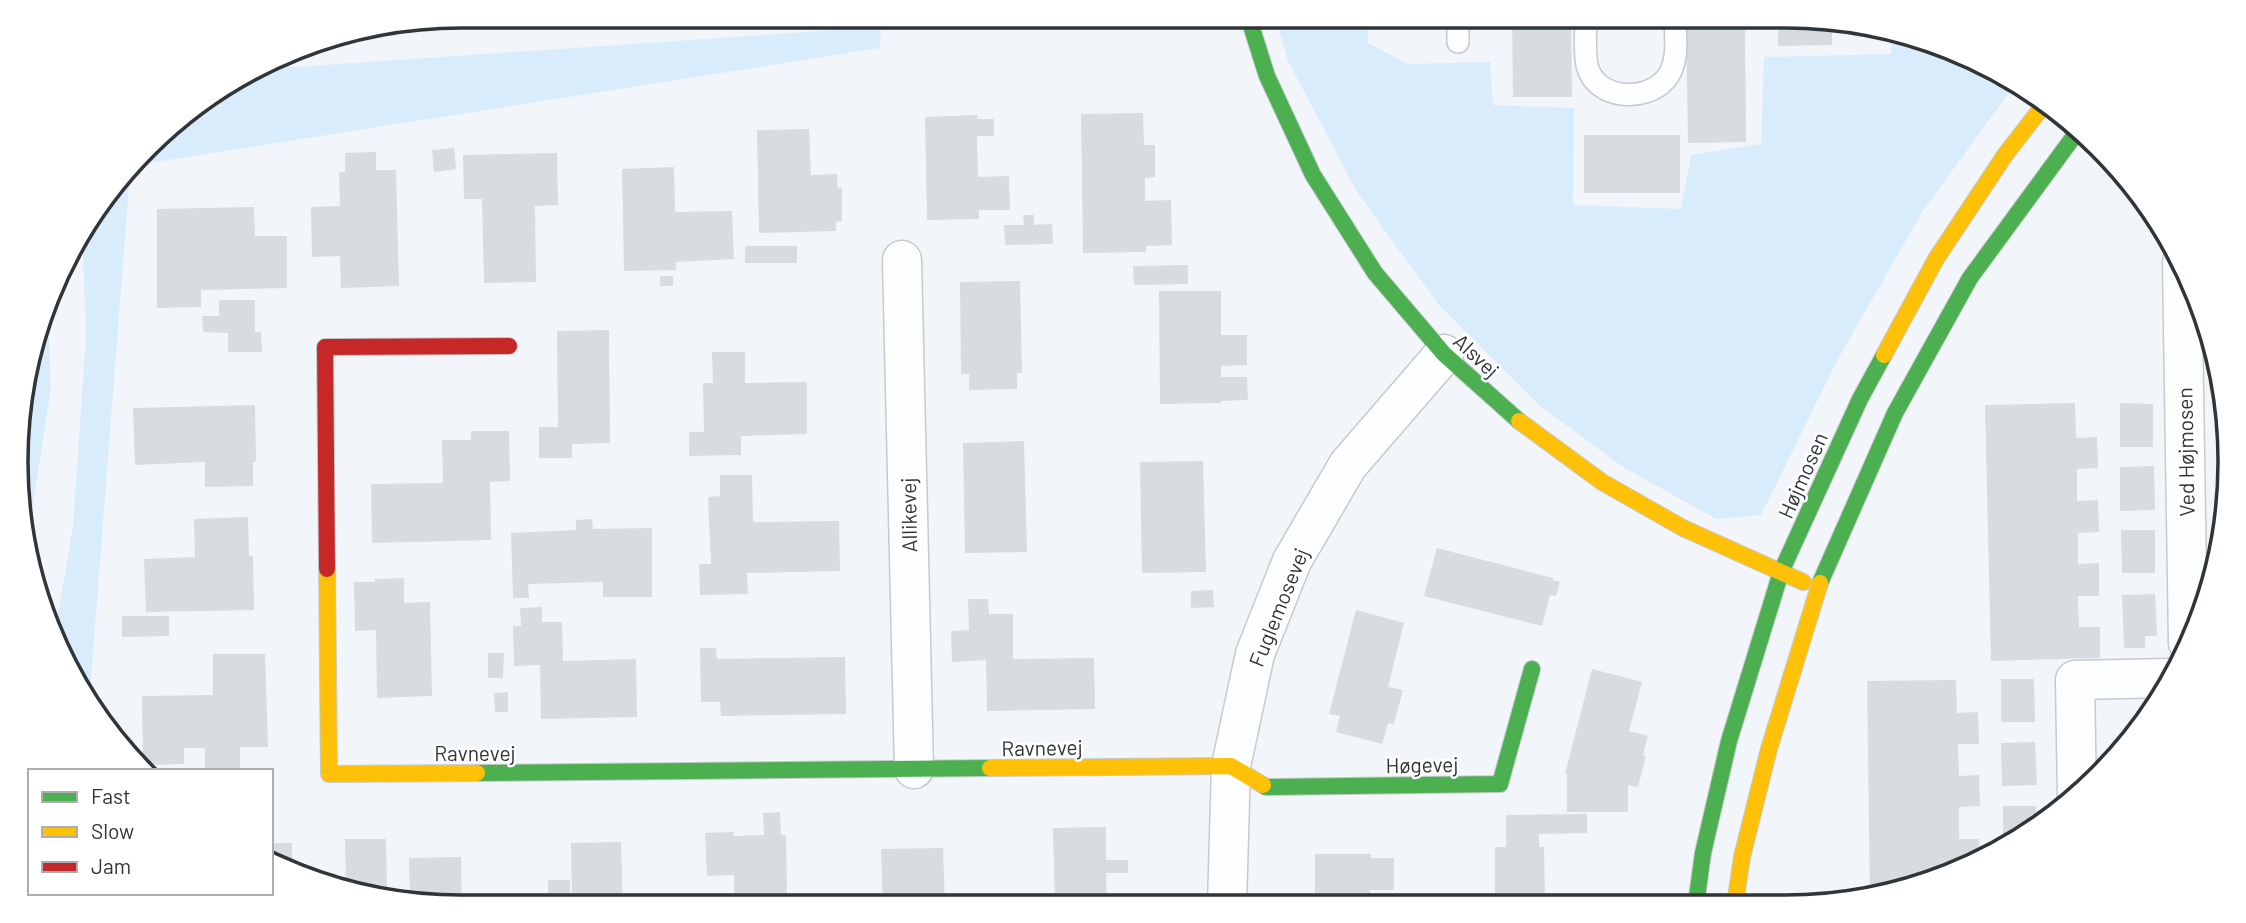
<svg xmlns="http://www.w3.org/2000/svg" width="2246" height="923" font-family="Barlow,sans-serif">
<rect width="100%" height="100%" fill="#f2f6fa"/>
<g fill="#d9ecfc">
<polygon points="1275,16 1367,16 1368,43 1408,64 1490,62 1493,105 1574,108 1573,205 1681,209 1691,155 1761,144 1764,57 1891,54 1892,33 1927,39 2012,88 1921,214 1838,359 1761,515 1716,519 1623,467 1539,405 1438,304 1357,192 1288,61"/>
<polygon points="881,27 880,48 136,165 168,126 272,66 295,67"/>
<polygon points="130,173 89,705 56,626 73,527 86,336 82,231"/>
<polygon points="48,319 51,387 26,552 20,403"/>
</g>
<g fill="#d7dce0">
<polygon points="1512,16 1571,16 1572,97 1513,97"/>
<polygon points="1598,16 1655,16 1656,28 1598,28"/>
<polygon points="1686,16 1745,16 1746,142 1688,143"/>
<polygon points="1778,16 1835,24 1835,28 1832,28 1832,45 1778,46"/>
<polygon points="1143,113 1144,145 1155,145 1155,177 1145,178 1145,201 1171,200 1172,245 1146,246 1146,252 1083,253 1081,114"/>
<polygon points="977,115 977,119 994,119 994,136 977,136 978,177 1009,176 1010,210 979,210 979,219 927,220 925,117"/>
<polygon points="809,129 811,175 837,174 838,188 842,188 842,221 836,222 836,231 759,233 757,130"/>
<rect x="1584" y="135" width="96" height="58"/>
<polygon points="454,148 456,169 434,172 432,150"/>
<polygon points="376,152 376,170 396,170 399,286 341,288 340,256 312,257 311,207 340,206 339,172 345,172 345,153"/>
<polygon points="557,153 558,205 535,206 536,282 484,283 482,199 464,199 463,155"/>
<polygon points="674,167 675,212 732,211 734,259 676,262 676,270 624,271 622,169"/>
<polygon points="254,207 255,236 287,236 287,288 201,290 201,307 157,308 157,209"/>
<polygon points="1023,215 1034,215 1034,225 1052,224 1053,244 1005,245 1004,225 1024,225"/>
<rect x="745" y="246" width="52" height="17"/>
<polygon points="1188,265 1188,284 1134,285 1133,266"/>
<rect x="660" y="276" width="13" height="10"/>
<polygon points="1020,281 1022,373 1017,373 1017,389 969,390 969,374 961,374 960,282"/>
<polygon points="1159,291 1221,291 1221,335 1247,335 1247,365 1221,366 1221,377 1247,377 1248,400 1221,401 1221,403 1160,404"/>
<polygon points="219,300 255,300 255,332 261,332 262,352 228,352 228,333 203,332 202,316 219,316"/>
<polygon points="609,330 610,443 572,444 572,458 539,458 539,427 558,427 557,331"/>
<polygon points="712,352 745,352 745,383 807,382 807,434 741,436 741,455 689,456 689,432 704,432 703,383 713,383"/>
<polygon points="2075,403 2076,438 2097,437 2098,468 2077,469 2077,501 2098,500 2099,532 2078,533 2078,564 2099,563 2099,596 2078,596 2079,627 2100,627 2100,658 1991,661 1985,405"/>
<polygon points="2120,403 2153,404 2153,447 2120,447"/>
<polygon points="255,405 256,462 253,462 253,486 205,487 205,462 135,465 133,408"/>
<polygon points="2224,416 2229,432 2226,457 2224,457"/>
<polygon points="471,431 509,431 510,481 490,482 491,540 372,543 371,484 443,483 442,440 471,440"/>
<polygon points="1024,441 1027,552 965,553 963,443"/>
<polygon points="1203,461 1206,572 1142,573 1140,462"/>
<polygon points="2154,466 2155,510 2120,511 2120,467"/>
<polygon points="720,475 752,475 753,522 839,521 840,571 747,573 748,594 700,595 699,564 711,564 708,497 720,496"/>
<polygon points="248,517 249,556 253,556 254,610 146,612 144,559 195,557 194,519"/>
<polygon points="592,519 593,529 652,528 652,597 603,597 603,582 528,584 529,598 513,598 511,533 576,530 576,520"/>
<polygon points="2121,530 2155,530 2155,573 2122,573"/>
<polygon points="1437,548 1553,578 1553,580 1560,582 1556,596 1550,595 1542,626 1424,596"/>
<polygon points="404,578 404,603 430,602 432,696 377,698 376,630 355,631 354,582 375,582 375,579"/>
<polygon points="1213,590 1214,607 1191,608 1191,591"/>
<polygon points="2155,594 2157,636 2145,636 2145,648 2124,648 2122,595"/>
<polygon points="968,599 988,599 989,614 1013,614 1013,659 1094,658 1095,709 987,711 986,660 952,662 951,631 969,630"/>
<polygon points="542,607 542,622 562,622 563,661 636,659 637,717 541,719 540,665 514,666 513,626 521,626 520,608"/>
<polygon points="1356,610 1404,623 1388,687 1403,690 1394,724 1388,723 1382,744 1336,732 1340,716 1329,714"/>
<polygon points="122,616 169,616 169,636 122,637"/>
<polygon points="700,648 716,648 717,659 845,657 846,714 721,716 720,702 701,702"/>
<polygon points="488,653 504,653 503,678 488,678"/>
<polygon points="213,654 265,654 268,747 240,747 240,768 205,768 205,748 184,748 184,764 143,765 142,696 213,695"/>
<polygon points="1592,669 1642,682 1629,731 1648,736 1643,755 1646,756 1638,787 1628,785 1628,812 1567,812 1567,773 1565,774"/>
<polygon points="2001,679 2034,679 2035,722 2001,722"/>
<polygon points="1956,680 1957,713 1978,712 1979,744 1958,744 1959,776 1979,775 1980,806 1959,807 1959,839 1979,839 1980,858 1955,873 1870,896 1867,681"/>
<polygon points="508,692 508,712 495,712 494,693"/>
<polygon points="2035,742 2037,785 2002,786 2001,743"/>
<polygon points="2003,806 2036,806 2036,823 2003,844"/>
<polygon points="780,812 781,835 786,835 787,894 814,894 814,906 734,906 734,875 707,876 705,833 734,832 733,836 764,835 763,813"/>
<polygon points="1587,814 1587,833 1539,834 1539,847 1544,847 1545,904 1495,904 1495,847 1506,847 1506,815"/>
<polygon points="1106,827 1106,860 1128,860 1128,873 1106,873 1107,905 1055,906 1053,828"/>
<polygon points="345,839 386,839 387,891 367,892 346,888"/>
<polygon points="621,842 623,907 572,907 571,843"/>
<polygon points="271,843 292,843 292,869 271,858"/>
<polygon points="943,848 945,906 883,906 881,849"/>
<polygon points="1315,854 1371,854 1371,858 1394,858 1394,890 1370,890 1370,905 1315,905"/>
<polygon points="461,857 462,907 410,899 409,858"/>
<rect x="548" y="880" width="22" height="27"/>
</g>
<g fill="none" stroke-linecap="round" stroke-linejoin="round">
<defs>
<g id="lane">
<polyline points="1458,16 1458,42"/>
<path d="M1586 16C1586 31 1584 50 1587 65 1595 100 1645 103 1666 79 1680 62 1675 36 1675 16"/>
</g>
<g id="street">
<polyline points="902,260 914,769"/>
<polyline points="2182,262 2188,643"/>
<polyline points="2077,798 2075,680 2170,678"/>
<polyline points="1227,905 1231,766 1255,654 1292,561 1348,465 1444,354"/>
</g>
<g id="fast">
<polyline points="1248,16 1267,76 1313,175 1375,273 1444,354 1519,421"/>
<polyline points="1820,583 1895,413 1970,278 2080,128"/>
<polyline points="477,773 990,768"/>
<polyline points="1263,785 1266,787 1500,784 1532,669"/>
<polyline points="1696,904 1703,853 1729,741 1781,572 1860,399 1884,355"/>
</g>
<g id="slow">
<polyline points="1884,355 1936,259 2005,155 2043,106"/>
<polyline points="1519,421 1602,482 1683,528 1803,582"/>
<polyline points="327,569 329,774 477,773"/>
<polyline points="990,768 1231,766 1263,785"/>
<polyline points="1735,904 1742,857 1769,749 1820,583"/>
</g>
<polyline id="jam" points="327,569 325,347 509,346"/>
</defs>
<use href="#lane" stroke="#c6cacd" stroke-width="24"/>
<use href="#street" stroke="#c6cacd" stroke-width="41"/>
<use href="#fast" stroke="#c6cacd" stroke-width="18"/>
<use href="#slow" stroke="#c6cacd" stroke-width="18"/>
<use href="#jam" stroke="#c6cacd" stroke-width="18"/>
<use href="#lane" stroke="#fdfefe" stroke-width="21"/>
<use href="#street" stroke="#fdfefe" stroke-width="38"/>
<use href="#fast" stroke="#4caf50" stroke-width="16"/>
<use href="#slow" stroke="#ffc107" stroke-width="16"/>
<use href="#jam" stroke="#c62828" stroke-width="16"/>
</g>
<g text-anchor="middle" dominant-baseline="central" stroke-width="5" stroke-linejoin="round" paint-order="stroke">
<g font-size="21" fill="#303538" stroke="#fff">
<text transform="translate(1477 355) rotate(43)">Alsvej</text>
<text transform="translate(2185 452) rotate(-91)">Ved Højmosen</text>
<text transform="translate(1802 475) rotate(-66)">Højmosen</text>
<text transform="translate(908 515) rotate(-91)">Allikevej</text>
<text transform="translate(1278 607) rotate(-68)">Fuglemosevej</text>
<text transform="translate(1042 747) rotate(-1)">Ravnevej</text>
<text x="475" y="752">Ravnevej</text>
<text transform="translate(1422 764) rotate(-1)">Høgevej</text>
</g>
</g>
<path d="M0 0H2246V923H0ZM461 28H1785A433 433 0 0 1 2218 461V462A433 433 0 0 1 1785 895H461A433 433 0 0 1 28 462V461A433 433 0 0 1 461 28Z" fill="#fff" fill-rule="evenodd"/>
<path fill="none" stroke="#303538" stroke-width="3.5" d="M461 28H1785A433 433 0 0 1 2218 461V462A433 433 0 0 1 1785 895H461A433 433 0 0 1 28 462V461A433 433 0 0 1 461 28Z"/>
<rect x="28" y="769" width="245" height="126" fill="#ffffff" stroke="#acaeaf" stroke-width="2"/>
<rect x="42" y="792" width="35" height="10" fill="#4caf50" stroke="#acaeaf" stroke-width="2"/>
<text x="91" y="804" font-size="21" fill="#303538">Fast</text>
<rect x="42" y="827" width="35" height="10" fill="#ffc107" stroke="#acaeaf" stroke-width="2"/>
<text x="91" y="839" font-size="21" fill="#303538">Slow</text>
<rect x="42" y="862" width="35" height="10" fill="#c62828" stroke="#acaeaf" stroke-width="2"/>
<text x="91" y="874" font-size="21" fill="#303538">Jam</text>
</svg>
